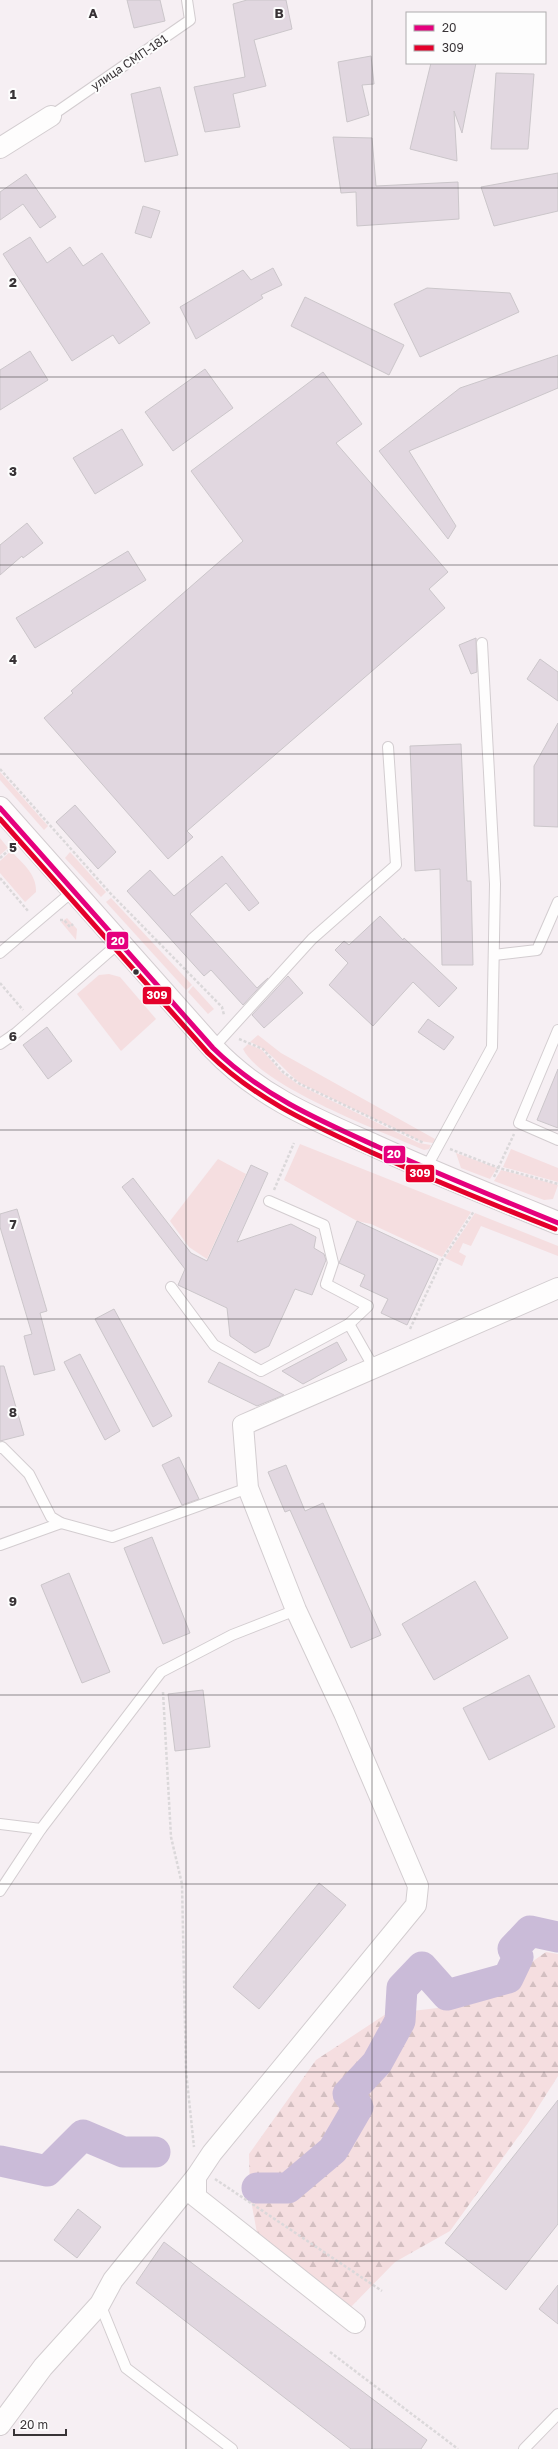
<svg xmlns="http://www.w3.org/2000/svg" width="558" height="2449" font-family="'Golos Text',sans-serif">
<defs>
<pattern id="forest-firs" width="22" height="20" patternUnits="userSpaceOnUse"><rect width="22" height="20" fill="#f5dee0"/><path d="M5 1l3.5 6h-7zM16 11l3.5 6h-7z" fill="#d3bfc1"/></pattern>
</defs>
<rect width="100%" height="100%" fill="#f6eff3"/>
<g fill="#f5dee0">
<polygon points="0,772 48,826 44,830 0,780"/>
<polygon points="0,838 8,848 0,855"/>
<path d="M11 851C22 863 37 874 36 892L25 902 0 873V861Z"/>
<polygon points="70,852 106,892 101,897 65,858"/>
<polygon points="111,898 192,985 186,990 106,902"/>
<polygon points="67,918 77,929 76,940 61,922"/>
<polygon points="109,974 120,977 156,1019 121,1051 77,994 99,975"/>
<polygon points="193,986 214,1009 208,1014 188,992"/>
<path d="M258 1035 281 1053 435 1139 433 1143 420 1141 300 1083C283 1070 271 1050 250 1042Z"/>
<path d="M248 1044 262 1050 282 1073 299 1085 419 1143 431 1145 429 1149 424 1150C383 1132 261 1086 243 1049Z"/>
<polygon points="300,1144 471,1212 442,1257 371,1224 357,1221 284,1180"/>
<polygon points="511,1149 558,1168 558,1182 503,1167"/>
<polygon points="456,1153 497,1168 490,1179 461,1168"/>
<polygon points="218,1159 246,1174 207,1259 189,1247 170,1221"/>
<polygon points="501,1170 558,1185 553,1199 544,1200 494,1181"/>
<polygon points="475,1213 558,1246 558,1256 481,1226 471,1246 463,1243 459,1252 466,1256 462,1266 445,1258"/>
</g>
<polygon fill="url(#forest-firs)" points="546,1952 558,1954 558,2076 528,2123 450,2231 395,2262 349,2309 257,2233 250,2195 249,2154 316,2060 386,2014 472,2004"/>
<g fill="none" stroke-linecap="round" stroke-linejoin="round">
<g stroke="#cabbd8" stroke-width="31">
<polyline points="0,2161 47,2171 83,2135 123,2152 155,2152"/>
<polyline points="257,2188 288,2188 333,2150 358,2107 348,2094 377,2063 400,2021 402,1988 422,1967 447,1995 508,1978 518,1957 513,1949 530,1931 558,1937"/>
</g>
</g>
<g fill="#e1d7e0" stroke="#cbc6ca">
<polygon points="127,0 160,0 165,21 134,28"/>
<polygon points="247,0 286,0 292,29 254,40 266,86 233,94 240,127 205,132 194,87 245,77 233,4"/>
<polygon points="371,56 374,84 362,85 369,115 347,122 338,62"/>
<polygon points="431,63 476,63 462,133 454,111 457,161 410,149"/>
<polygon points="496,73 534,74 528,149 491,149"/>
<polygon points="160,87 178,155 145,162 131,94"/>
<polygon points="333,137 372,138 376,186 458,182 459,219 357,226 356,192 341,193"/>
<polygon points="558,173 558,211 494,226 481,187"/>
<polygon points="26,174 56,217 40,228 23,204 0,220 0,192"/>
<polygon points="143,206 160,211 151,238 135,233"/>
<polygon points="30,237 47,263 70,247 83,266 102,253 150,323 119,344 113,335 72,361 3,254"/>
<polygon points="273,268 282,285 261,295 263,298 196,339 180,307 243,270 251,280"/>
<polygon points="427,288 510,293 519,312 420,357 394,304"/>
<polygon points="305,297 404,345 389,375 291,326"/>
<polygon points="30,351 48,380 0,410 0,370"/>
<polygon points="558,355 558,388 409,451 456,526 448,539 379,451 460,388"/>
<polygon points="205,369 233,408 173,451 145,412"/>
<polygon points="323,372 362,424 336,443 448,572 429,589 445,608 187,831 193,837 168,859 44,718 73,693 71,691 243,541 191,471"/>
<polygon points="122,429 143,465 95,494 73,458"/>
<polygon points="27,523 43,543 23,558 22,556 0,575 0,545"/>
<polygon points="128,551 146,580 35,648 16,618"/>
<polygon points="476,638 477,672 471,674 459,645"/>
<polygon points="540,659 558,672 558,701 527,679"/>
<polygon points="558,723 558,827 534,826 534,766"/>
<polygon points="461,744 467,881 471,881 473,965 442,965 440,869 415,871 410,746"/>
<polygon points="75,805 116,852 98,869 56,822"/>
<polygon points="222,856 259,903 249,911 226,883 190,914 257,988 268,978 243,1005 211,970 204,976 127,891 150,870 174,896"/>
<polygon points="380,916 403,940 404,938 457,988 439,1007 413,982 373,1026 329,985 348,963 335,950 344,941 349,945"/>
<polygon points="288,976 303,993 264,1028 252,1015"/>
<polygon points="428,1019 454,1037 444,1050 418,1032"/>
<polygon points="47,1027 72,1061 48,1079 23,1045"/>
<polygon points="558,1069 558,1128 537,1120"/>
<polygon points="251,1165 268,1173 237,1242 291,1224 316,1237 314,1248 324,1254 326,1260 312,1295 295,1289 269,1346 255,1353 230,1336 227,1308 178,1285 185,1269 122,1187 133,1178 191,1253 207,1261"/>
<polygon points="17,1209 47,1311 40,1313 55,1370 34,1375 24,1336 32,1334 0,1227 0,1214"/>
<polygon points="357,1221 438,1259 407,1325 381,1313 388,1299 360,1286 365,1275 339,1263"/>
<polygon points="114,1309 172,1416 153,1427 95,1319"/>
<polygon points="337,1342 347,1360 303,1384 282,1371"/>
<polygon points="80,1354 120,1431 105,1440 64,1362"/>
<polygon points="219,1362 263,1384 284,1395 257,1406 208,1382"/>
<polygon points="0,1366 4,1366 24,1435 0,1441"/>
<polygon points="179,1457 199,1499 182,1505 162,1465"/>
<polygon points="286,1465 305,1511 323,1503 381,1635 351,1648 290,1510 285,1512 268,1472"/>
<polygon points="152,1537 190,1633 163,1644 124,1548"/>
<polygon points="69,1573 110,1672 82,1683 41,1585"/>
<polygon points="475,1581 508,1638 434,1680 402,1624"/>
<polygon points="529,1675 555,1727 489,1760 463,1708"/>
<polygon points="203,1690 210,1747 175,1751 168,1694"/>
<polygon points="319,1883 346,1905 259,2009 233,1987"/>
<polygon points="558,2100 558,2224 506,2290 445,2243"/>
<polygon points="78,2209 101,2227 77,2258 54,2240"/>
<polygon points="164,2242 427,2440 421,2449 351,2449 136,2283"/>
<polygon points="558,2285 558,2324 539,2309"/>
</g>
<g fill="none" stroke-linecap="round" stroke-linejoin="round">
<defs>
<g id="service">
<polyline points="51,116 190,20 187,0"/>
<polyline points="0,953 73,891"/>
<polyline points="494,955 537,950 558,902"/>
<polyline points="558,1030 519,1123 558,1140"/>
<polyline points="0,1044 16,1033 119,943"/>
<polyline points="213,1048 312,939 396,865 388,747"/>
<polyline points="425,1170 492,1047 495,884 482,643"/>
<polyline points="269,1201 324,1225 333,1263 326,1284 368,1306 349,1324"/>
<polyline points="171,1287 214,1345 261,1371 349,1324 374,1368"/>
<polyline points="0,1448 2,1447 29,1474 51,1517 61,1523 112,1537 248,1488"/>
<polyline points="0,1545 61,1523"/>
<polyline points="0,1824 41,1829 161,1672 232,1635 296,1610"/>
<polyline points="0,1891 41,1829"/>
<polyline points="100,2304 126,2368 232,2449"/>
<polyline points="524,2449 558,2414"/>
</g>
<g id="minor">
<polyline points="0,148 51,116"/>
<polyline points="355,2323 196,2197 196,2177 212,2153 416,1905 418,1886 344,1713 296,1610 248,1488 243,1425 558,1288"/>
<polyline points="0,2425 43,2367 100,2304 113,2280 196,2177"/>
</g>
<path id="secondary" d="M0 808 213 1048C258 1096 314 1119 373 1145 434 1173 496 1198 558 1223"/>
</defs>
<use href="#service" stroke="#d3cdd0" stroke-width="12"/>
<use href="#minor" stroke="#d3cdd0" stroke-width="22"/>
<use href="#secondary" stroke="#d3cdd0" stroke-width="24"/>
<g stroke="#dbd8da" stroke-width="2.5" stroke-dasharray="3 2" stroke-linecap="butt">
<polyline points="0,769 111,894 222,1007 224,1015"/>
<polyline points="0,858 10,849"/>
<polyline points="0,878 28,911"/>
<polyline points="60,920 64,920 70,927 73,924"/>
<polyline points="0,983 23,1010"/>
<polyline points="239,1039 263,1049 283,1072 300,1084 424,1143"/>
<polyline points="450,1149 499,1168 558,1184"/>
<polyline points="494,1177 514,1134"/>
<polyline points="274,1190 294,1143"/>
<polyline points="410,1329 442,1260 474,1211"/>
<polyline points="163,1692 171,1837 182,1884 186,2071 194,2147"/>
<polyline points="215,2179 382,2291"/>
<polyline points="330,2352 458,2449"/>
</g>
<use href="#service" stroke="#fefdfd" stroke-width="10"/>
<use href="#minor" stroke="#fefdfd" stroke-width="20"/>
<use href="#secondary" stroke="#fefdfd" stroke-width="22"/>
<defs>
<path id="bus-1" d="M0 808 213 1048C260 1094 316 1119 376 1146 436 1173 497 1198 558 1223"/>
<path id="bus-2" d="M0 819 208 1053C256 1100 313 1125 373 1153 433 1180 494 1205 555 1229"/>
</defs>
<use href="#bus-1" stroke="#fdfdfd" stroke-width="8"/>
<use href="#bus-2" stroke="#fdfdfd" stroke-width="8"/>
<use href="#bus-1" stroke="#e5007d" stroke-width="5"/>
<use href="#bus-2" stroke="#e4002b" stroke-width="5"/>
</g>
<path fill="none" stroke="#383336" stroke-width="1" stroke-opacity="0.55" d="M186 0V2449M372 0V2449M0 188H558M0 377H558M0 565H558M0 754H558M0 942H558M0 1130H558M0 1319H558M0 1507H558M0 1695H558M0 1884H558M0 2072H558M0 2261H558"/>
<circle fill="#383336" stroke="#fdfdfd" stroke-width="1.5" cx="136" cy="972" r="3.5"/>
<g text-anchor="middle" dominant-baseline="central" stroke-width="4" stroke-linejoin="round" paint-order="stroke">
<g font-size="12" fill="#383336" stroke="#fdfdfd">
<text transform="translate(129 62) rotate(-34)">улица СМП-181</text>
</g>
</g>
<g font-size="13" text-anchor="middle" font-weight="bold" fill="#383336" stroke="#fdfdfd" stroke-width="4" stroke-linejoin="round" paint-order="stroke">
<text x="93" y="18">A</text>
<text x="279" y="18">B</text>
<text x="13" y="99">1</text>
<text x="13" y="287">2</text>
<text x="13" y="476">3</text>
<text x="13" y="664">4</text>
<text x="13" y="852">5</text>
<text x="13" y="1041">6</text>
<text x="13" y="1229">7</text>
<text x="13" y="1417">8</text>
<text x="13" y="1606">9</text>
</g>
<g stroke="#fdfdfd" stroke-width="1.5">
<rect x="106" y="931" width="23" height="19" rx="4" fill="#e5007d"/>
<rect x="142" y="986" width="30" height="19" rx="4" fill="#e4002b"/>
<rect x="383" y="1145" width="23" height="19" rx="4" fill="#e5007d"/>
<rect x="405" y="1164" width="30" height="19" rx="4" fill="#e4002b"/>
</g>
<g font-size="11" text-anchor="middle" font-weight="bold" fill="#fff">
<text x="118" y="945">20</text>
<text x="157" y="999">309</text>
<text x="394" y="1158">20</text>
<text x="420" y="1177">309</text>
</g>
<rect x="406" y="12" width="140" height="52" fill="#fdfdfd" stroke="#aeacad"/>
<rect x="414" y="25" width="20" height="6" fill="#e5007d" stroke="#aeacad"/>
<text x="442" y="32" font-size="12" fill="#383336">20</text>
<rect x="414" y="45" width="20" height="6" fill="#e4002b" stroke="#aeacad"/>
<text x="442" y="52" font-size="12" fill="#383336">309</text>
<path d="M14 2429v6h52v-6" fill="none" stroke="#383336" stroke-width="2"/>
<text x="20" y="2429" font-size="12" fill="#383336" stroke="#fdfdfd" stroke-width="3" paint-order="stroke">20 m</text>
</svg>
